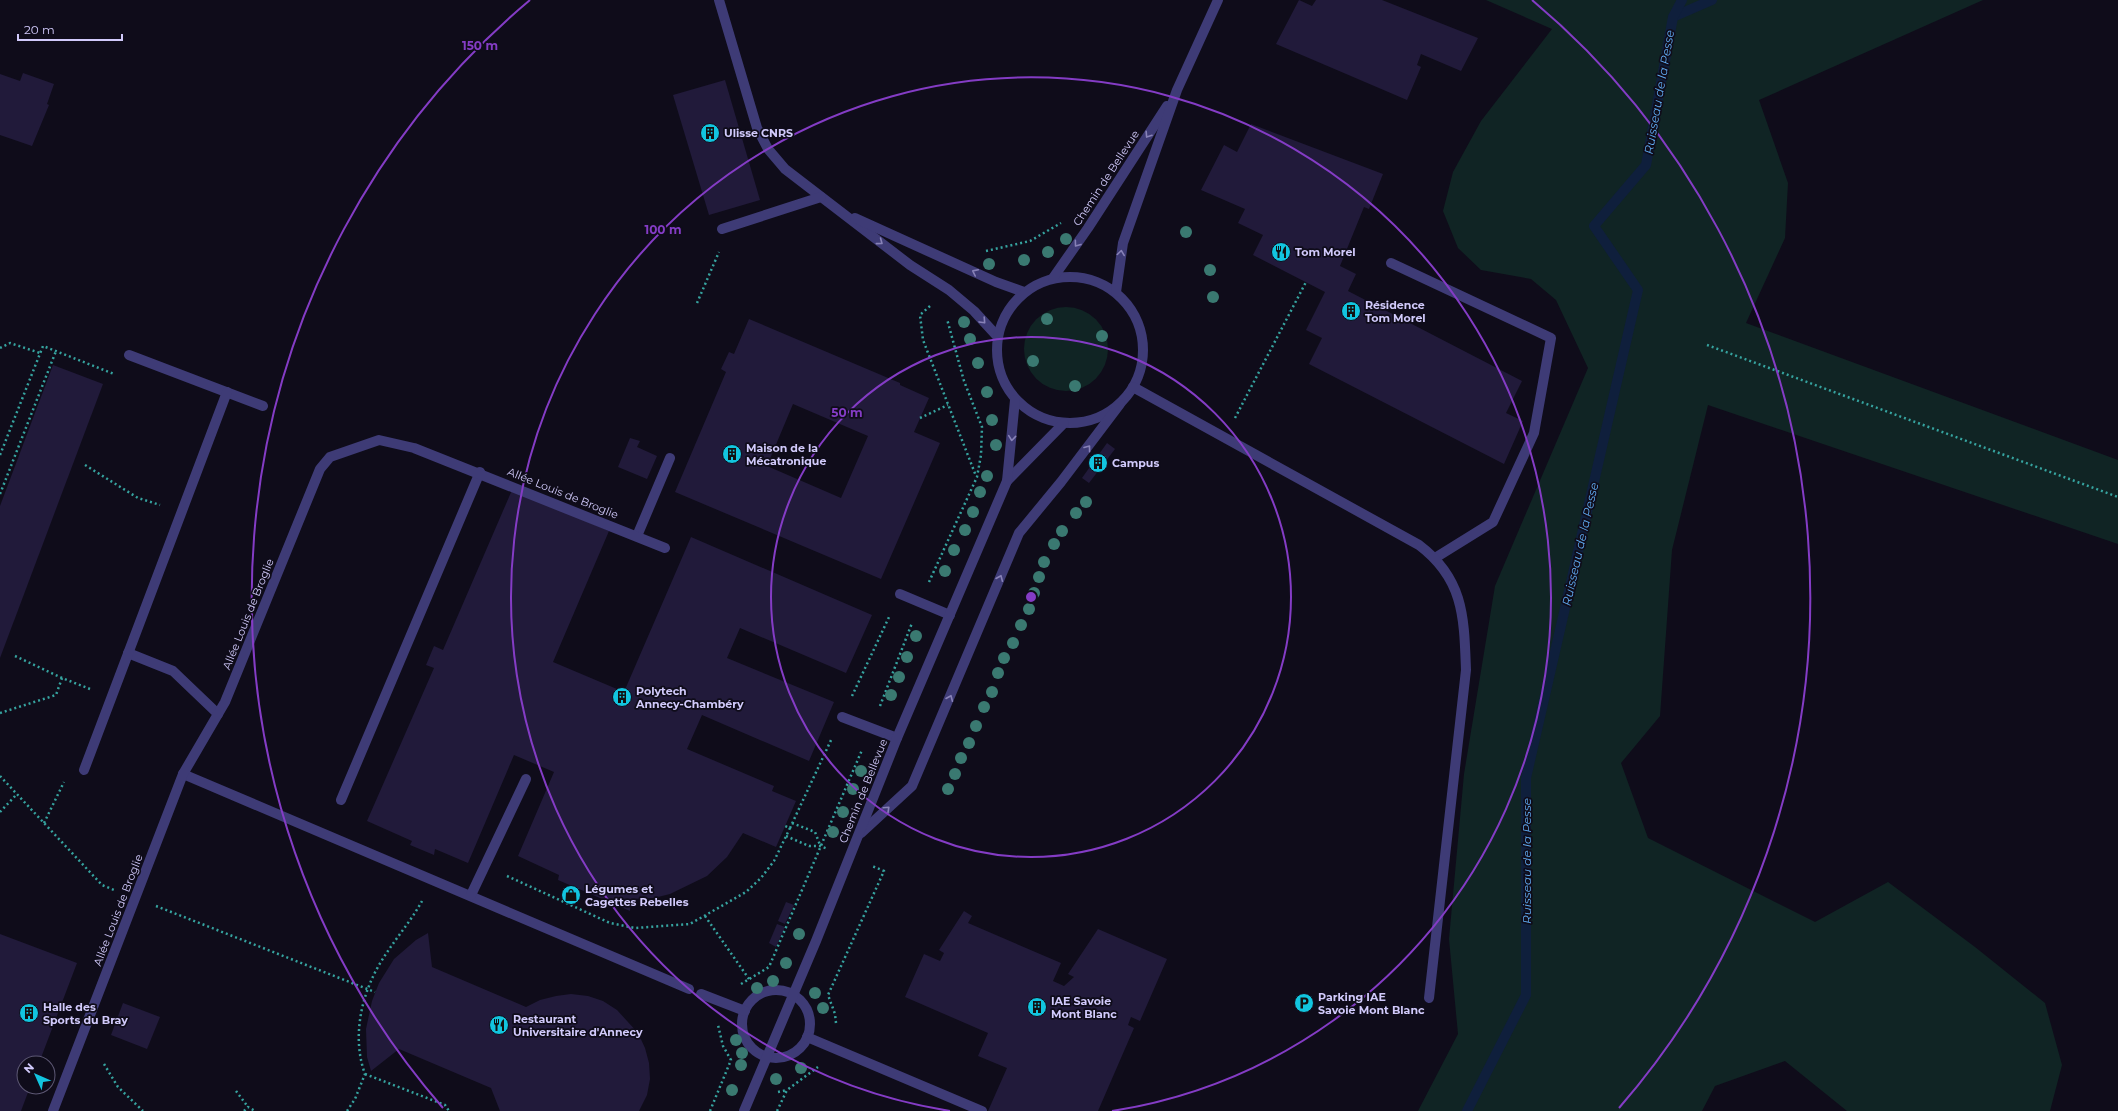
<svg xmlns="http://www.w3.org/2000/svg" width="2118" height="1111" font-family="Montserrat,sans-serif">
<rect width="100%" height="100%" fill="#0f0c1a"/>
<g fill="#102424">
<polygon points="1486,0 1983,0 1759,100 1788,183 1785,238 1746,323 2118,460 2118,544 1708,405 1672,550 1660,716 1621,763 1648,838 1815,922 1888,882 1975,947 2045,1003 2062,1065 2050,1111 1847,1111 1785,1061 1715,1086 1702,1111 1418,1111 1458,1034 1449,939 1464,774 1495,586 1588,368 1556,300 1531,279 1481,270 1458,248 1443,211 1453,172 1481,121 1552,29"/>
<circle cx="1066" cy="349" r="42"/>
</g>
<g fill="none" stroke-linecap="round" stroke-linejoin="round">
<g stroke="#0f1f3c" stroke-width="10">
<polyline points="1673,17 1712,0"/>
<polyline points="1467,1111 1526,995 1526,778 1638,290 1594,226 1646,165 1673,17 1682,0"/>
</g>
</g>
<g fill="#211a3a" fill-rule="evenodd">
<polygon points="1299,0 1312,6 1316,0 1382,0 1478,38 1461,71 1421,54 1417,65 1421,67 1407,100 1276,44"/>
<polygon points="23,73 54,84 47,104 49,105 32,146 0,135 0,74 20,81"/>
<polygon points="725,80 760,200 709,215 673,95"/>
<polygon points="1251,124 1383,174 1369,209 1364,207 1340,266 1356,274 1348,291 1522,381 1506,413 1523,421 1504,464 1309,364 1322,338 1306,330 1325,292 1253,255 1263,235 1238,223 1245,209 1201,190 1224,145 1237,152"/>
<path d="M749 319 900 383V385L929 398 914 432 940 443 881 579 675 492 726 372 721 369 729 352 734 354ZM793 404 868 436 841 498 767 466Z"/>
<polygon points="53,365 103,384 0,658 0,506"/>
<polygon points="630,438 640,441 637,447 657,456 647,479 618,467"/>
<polygon points="1107,443 1115,449 1089,483 1082,478"/>
<polygon points="512,490 609,531 553,662 624,692 691,537 872,615 846,673 740,628 727,658 834,702 809,761 702,715 687,749 774,786 772,791 796,801 776,847 743,833 727,857 707,876 670,894 654,898 631,899 630,911 558,880 559,875 518,856 554,772 514,755 468,863 435,849 434,855 410,845 412,841 367,821 434,668 426,665 434,646 443,650"/>
<polygon points="786,902 794,905 785,924 778,921"/>
<polygon points="964,911 972,916 968,923 1061,963 1053,981 1064,986 1074,977 1068,974 1098,929 1167,959 1140,1021 1131,1017 1128,1025 1134,1028 1098,1111 988,1111 1007,1068 978,1056 988,1033 905,997 924,954 940,961 944,953 939,950"/>
<polygon points="777,924 785,927 776,947 769,943"/>
<polygon points="428,933 432,967 526,1007 540,1000 556,996 571,994 588,996 603,1001 617,1010 638,1033 645,1048 649,1063 650,1079 647,1095 639,1111 500,1111 491,1088 399,1049 371,1071 367,1057 366,1029 372,1001 379,983 394,959 416,940"/>
<polygon points="0,934 77,963 39,1063 24,1063 24,1087 30,1087 21,1111 0,1111"/>
<polygon points="123,1003 160,1017 147,1049 111,1035"/>
</g>
<g fill="none" stroke-linecap="round" stroke-linejoin="round">
<g stroke="#36a39f" stroke-width="2.5" stroke-dasharray="2 3" stroke-linecap="butt">
<polyline points="986,251 1030,241 1061,223"/>
<polyline points="697,303 719,252"/>
<polyline points="930,306 920,315 923,340 976,476"/>
<polyline points="1707,345 2118,497"/>
<polyline points="0,348 10,343 40,353"/>
<polyline points="920,418 948,405"/>
<polyline points="1235,418 1306,282"/>
<polyline points="0,455 43,346 114,374"/>
<polyline points="85,465 138,498 160,505"/>
<polyline points="0,494 56,351"/>
<polyline points="929,582 977,477 981,455 982,427 964,381 947,319"/>
<polyline points="15,656 62,678 90,689"/>
<polyline points="852,696 890,615"/>
<polyline points="880,706 912,623"/>
<polyline points="0,713 56,695 62,678"/>
<polyline points="0,776 102,885 114,890"/>
<polyline points="0,812 17,794"/>
<polyline points="44,823 64,782"/>
<polyline points="792,823 815,832 820,845"/>
<polyline points="790,828 832,738"/>
<polyline points="786,836 809,846 820,846 828,849"/>
<polyline points="507,876 610,923 635,928 690,924 746,892 761,878 774,861 790,828 785,826"/>
<polyline points="156,906 375,992"/>
<polyline points="705,916 749,979"/>
<polyline points="741,984 769,967 862,750"/>
<polyline points="836,1023 835,1014 828,995 884,871 872,866"/>
<polyline points="104,1064 118,1087 143,1111"/>
<polyline points="365,1074 445,1105 449,1111"/>
<polyline points="236,1091 248,1107"/>
<polyline points="778,1092 787,1090"/>
<polyline points="244,1111 248,1107 255,1111"/>
<path d="M347 1111 355 1099 365 1074C351 1036 362 990 384 957 396 938 411 921 422 901"/>
<polyline points="710,1111 731,1060 723,1046 718,1025"/>
<polyline points="777,1111 787,1090 818,1067"/>
</g>
<g stroke="#3e3b76" stroke-width="10">
<polyline points="719,0 757,128 768,149 785,169 910,265 949,290 974,311 997,336"/>
<polyline points="855,218 996,282 1024,292"/>
<polyline points="722,229 821,197"/>
<polyline points="1391,263 1551,338 1534,433 1493,522 1435,558"/>
<circle cx="1070" cy="350" r="73"/>
<polyline points="1053,278 1088,228 1167,106"/>
<polyline points="1116,292 1123,243 1177,90 1218,0"/>
<polyline points="129,355 263,406"/>
<path d="M1133 387 1419 545C1464 579 1464 617 1466 670L1429 998"/>
<polyline points="1007,481 1064,423"/>
<polyline points="637,536 670,458"/>
<polyline points="900,594 950,615"/>
<polyline points="128,653 173,671 218,714"/>
<polyline points="842,717 897,738"/>
<polyline points="84,770 227,392"/>
<polyline points="183,774 689,989"/>
<polyline points="341,800 480,472"/>
<polyline points="861,833 912,786 1019,533 1061,482 1120,404"/>
<polyline points="471,895 526,779"/>
<circle cx="776" cy="1024" r="34"/>
<polyline points="701,994 745,1011"/>
<polyline points="807,1037 982,1111"/>
<polyline points="53,1111 183,774 225,702 320,469 330,457 379,440 414,448 665,548"/>
<polyline points="744,1111 816,941 897,738 1007,481 1015,400"/>
</g>
</g>
<g fill="#3a7971">
<circle cx="1186" cy="232" r="6"/>
<circle cx="1066" cy="239" r="6"/>
<circle cx="1048" cy="252" r="6"/>
<circle cx="1024" cy="260" r="6"/>
<circle cx="989" cy="264" r="6"/>
<circle cx="1210" cy="270" r="6"/>
<circle cx="1213" cy="297" r="6"/>
<circle cx="1047" cy="319" r="6"/>
<circle cx="964" cy="322" r="6"/>
<circle cx="1102" cy="336" r="6"/>
<circle cx="970" cy="339" r="6"/>
<circle cx="1033" cy="361" r="6"/>
<circle cx="978" cy="363" r="6"/>
<circle cx="1075" cy="386" r="6"/>
<circle cx="987" cy="392" r="6"/>
<circle cx="992" cy="420" r="6"/>
<circle cx="996" cy="445" r="6"/>
<circle cx="987" cy="476" r="6"/>
<circle cx="980" cy="492" r="6"/>
<circle cx="1086" cy="502" r="6"/>
<circle cx="973" cy="512" r="6"/>
<circle cx="1076" cy="513" r="6"/>
<circle cx="965" cy="530" r="6"/>
<circle cx="1062" cy="531" r="6"/>
<circle cx="1054" cy="544" r="6"/>
<circle cx="954" cy="550" r="6"/>
<circle cx="1044" cy="562" r="6"/>
<circle cx="945" cy="571" r="6"/>
<circle cx="1039" cy="577" r="6"/>
<circle cx="1034" cy="593" r="6"/>
<circle cx="1029" cy="609" r="6"/>
<circle cx="1021" cy="625" r="6"/>
<circle cx="916" cy="636" r="6"/>
<circle cx="1013" cy="643" r="6"/>
<circle cx="907" cy="657" r="6"/>
<circle cx="1004" cy="658" r="6"/>
<circle cx="998" cy="673" r="6"/>
<circle cx="899" cy="677" r="6"/>
<circle cx="992" cy="692" r="6"/>
<circle cx="891" cy="695" r="6"/>
<circle cx="984" cy="707" r="6"/>
<circle cx="976" cy="726" r="6"/>
<circle cx="969" cy="743" r="6"/>
<circle cx="961" cy="758" r="6"/>
<circle cx="861" cy="771" r="6"/>
<circle cx="955" cy="774" r="6"/>
<circle cx="853" cy="789" r="6"/>
<circle cx="948" cy="789" r="6"/>
<circle cx="843" cy="812" r="6"/>
<circle cx="833" cy="832" r="6"/>
<circle cx="799" cy="934" r="6"/>
<circle cx="786" cy="963" r="6"/>
<circle cx="773" cy="981" r="6"/>
<circle cx="757" cy="988" r="6"/>
<circle cx="815" cy="993" r="6"/>
<circle cx="823" cy="1008" r="6"/>
<circle cx="736" cy="1040" r="6"/>
<circle cx="742" cy="1053" r="6"/>
<circle cx="741" cy="1065" r="6"/>
<circle cx="801" cy="1068" r="6"/>
<circle cx="776" cy="1079" r="6"/>
<circle cx="732" cy="1090" r="6"/>
</g>
<defs><path id="oneway-chevron" d="M-2-3.5L2.5 0L-2 3.5" fill="none" stroke-width="1.6" stroke-linecap="round" stroke-linejoin="round"/></defs>
<g stroke="#8882b8">
<use href="#oneway-chevron" transform="translate(1148 135) rotate(123)"/>
<use href="#oneway-chevron" transform="translate(880 242) rotate(37)"/>
<use href="#oneway-chevron" transform="translate(1077 244) rotate(126)"/>
<use href="#oneway-chevron" transform="translate(1121 253) rotate(-82)"/>
<use href="#oneway-chevron" transform="translate(975 272) rotate(-154)"/>
<use href="#oneway-chevron" transform="translate(983 321) rotate(47)"/>
<use href="#oneway-chevron" transform="translate(1012 438) rotate(96)"/>
<use href="#oneway-chevron" transform="translate(1088 448) rotate(-53)"/>
<use href="#oneway-chevron" transform="translate(1000 578) rotate(-67)"/>
<use href="#oneway-chevron" transform="translate(950 698) rotate(-67)"/>
<use href="#oneway-chevron" transform="translate(887 809) rotate(-43)"/>
</g>
<g fill="none" stroke="#843cc5" stroke-width="2">
<circle cx="1031" cy="597" r="260"/>
<path d="M950 1111A520 520 0 1 1 1112 1111"/>
<path d="M443 1108A779 779 0 0 1 530 0M1532 0A779 779 0 0 1 1619 1108"/>
</g>
<defs>
<symbol id="building-disc" viewBox="-11 -11 22 22"><circle r="9.5" fill="#12c5df" stroke="#0f0c1a"/><path d="M-4-6H4V6H1V3H-1V6H-4ZM-2.5-4.3h1.7v1.8h-1.7ZM.8-4.3h1.7v1.8H.8ZM-2.5-1h1.7V.8h-1.7ZM.8-1h1.7V.8H.8Z" fill="#111"/></symbol>
<symbol id="restaurant-disc" viewBox="-11 -11 22 22"><circle r="9.5" fill="#12c5df" stroke="#0f0c1a"/><path d="M-5-6h1v4h1v-4h1v4h1v-4h1v5L-1.5 .5V6h-2V.5L-5-1ZM5-6V6H3V1.5H1.5Q1.5-4 5-6Z" fill="#111"/></symbol>
<symbol id="shop-disc" viewBox="-11 -11 22 22"><circle r="9.5" fill="#12c5df" stroke="#0f0c1a"/><path d="M-5-2.5h2.3a2.7 3.5 0 0 1 5.4 0H5L5.5 6h-11ZM-1.5-2.5h3a1.5 2.3 0 0 0-3 0Z" fill="#111"/></symbol>
<symbol id="parking-disc" viewBox="-11 -11 22 22"><circle r="9.5" fill="#12c5df" stroke="#0f0c1a"/><path d="M-3.5-5.5H1a3.5 3.5 0 0 1 0 7H-1V5.5H-3.5ZM-1-3.4V-.6H.8a1.4 1.4 0 0 0 0-2.8Z" fill="#111"/></symbol>
</defs>
<g fill-rule="evenodd">
<use href="#building-disc" x="699" y="122" width="22" height="22"/>
<use href="#restaurant-disc" x="1270" y="241" width="22" height="22"/>
<use href="#building-disc" x="1340" y="300" width="22" height="22"/>
<use href="#building-disc" x="721" y="443" width="22" height="22"/>
<use href="#building-disc" x="1087" y="452" width="22" height="22"/>
<use href="#building-disc" x="611" y="686" width="22" height="22"/>
<use href="#shop-disc" x="560" y="884" width="22" height="22"/>
<use href="#parking-disc" x="1293" y="992" width="22" height="22"/>
<use href="#building-disc" x="1026" y="996" width="22" height="22"/>
<use href="#building-disc" x="18" y="1002" width="22" height="22"/>
<use href="#restaurant-disc" x="488" y="1014" width="22" height="22"/>
</g>
<g text-anchor="middle" dominant-baseline="central" stroke-width="3.5" stroke-linejoin="round" paint-order="stroke">
<g font-size="11" font-weight="bold" fill="#d1cafb" stroke="#0f0c1a" text-anchor="start">
<text x="724" y="133">Ulisse CNRS</text>
<text x="1295" y="252">Tom Morel</text>
<text x="1365" y="305">Résidence<tspan x="1365" dy="13">Tom Morel</tspan></text>
<text x="746" y="448">Maison de la<tspan x="746" dy="13">Mécatronique</tspan></text>
<text x="1112" y="463">Campus</text>
<text x="636" y="691">Polytech<tspan x="636" dy="13">Annecy-Chambéry</tspan></text>
<text x="585" y="889">Légumes et<tspan x="585" dy="13">Cagettes Rebelles</tspan></text>
<text x="1318" y="997">Parking IAE<tspan x="1318" dy="13">Savoie Mont Blanc</tspan></text>
<text x="1051" y="1001">IAE Savoie<tspan x="1051" dy="13">Mont Blanc</tspan></text>
<text x="43" y="1007">Halle des<tspan x="43" dy="13">Sports du Bray</tspan></text>
<text x="513" y="1019">Restaurant<tspan x="513" dy="13">Universitaire d'Annecy</tspan></text>
</g>
<g font-size="11" fill="#d1cafb" stroke="#0f0c1a">
<text transform="translate(1106 178) rotate(-57)">Chemin de Bellevue</text>
<text transform="translate(563 493) rotate(22)">Allée Louis de Broglie</text>
<text transform="translate(248 614) rotate(-68)">Allée Louis de Broglie</text>
<text transform="translate(863 791) rotate(-68)">Chemin de Bellevue</text>
<text transform="translate(118 910) rotate(-69)">Allée Louis de Broglie</text>
</g>
<g font-size="12" font-style="italic" fill="#60abf2" stroke="#0f0c1a">
<text transform="translate(1659 92) rotate(-80)">Ruisseau de la Pesse</text>
<text transform="translate(1580 544) rotate(-77)">Ruisseau de la Pesse</text>
<text transform="translate(1526 861) rotate(-90)">Ruisseau de la Pesse</text>
</g>
</g>
<circle cx="1031" cy="597" r="6" fill="#843cc5" stroke="#0f0c1a" stroke-width="2"/>
<g font-size="12" text-anchor="middle" font-weight="bold" fill="#843cc5" stroke="#0f0c1a" stroke-width="3.5" stroke-linejoin="round" paint-order="stroke">
<text x="480" y="50">150 m</text>
<text x="663" y="234">100 m</text>
<text x="847" y="417">50 m</text>
</g>
<g transform="translate(36 1075) rotate(315)"><circle r="19" fill="#0f0c1a" stroke="#5d5874"/>
<path d="M0-3L7 15L0 10L-7 15Z" fill="#12c5df"/>
<text y="-6" font-size="11" font-weight="bold" text-anchor="middle" fill="#d1cafb">N</text>
</g>
<path d="M18 34v6h104v-6" fill="none" stroke="#d1cafb" stroke-width="2"/>
<text x="24" y="34" font-size="12" fill="#d1cafb" stroke="#0f0c1a" stroke-width="3" paint-order="stroke">20 m</text>
</svg>
